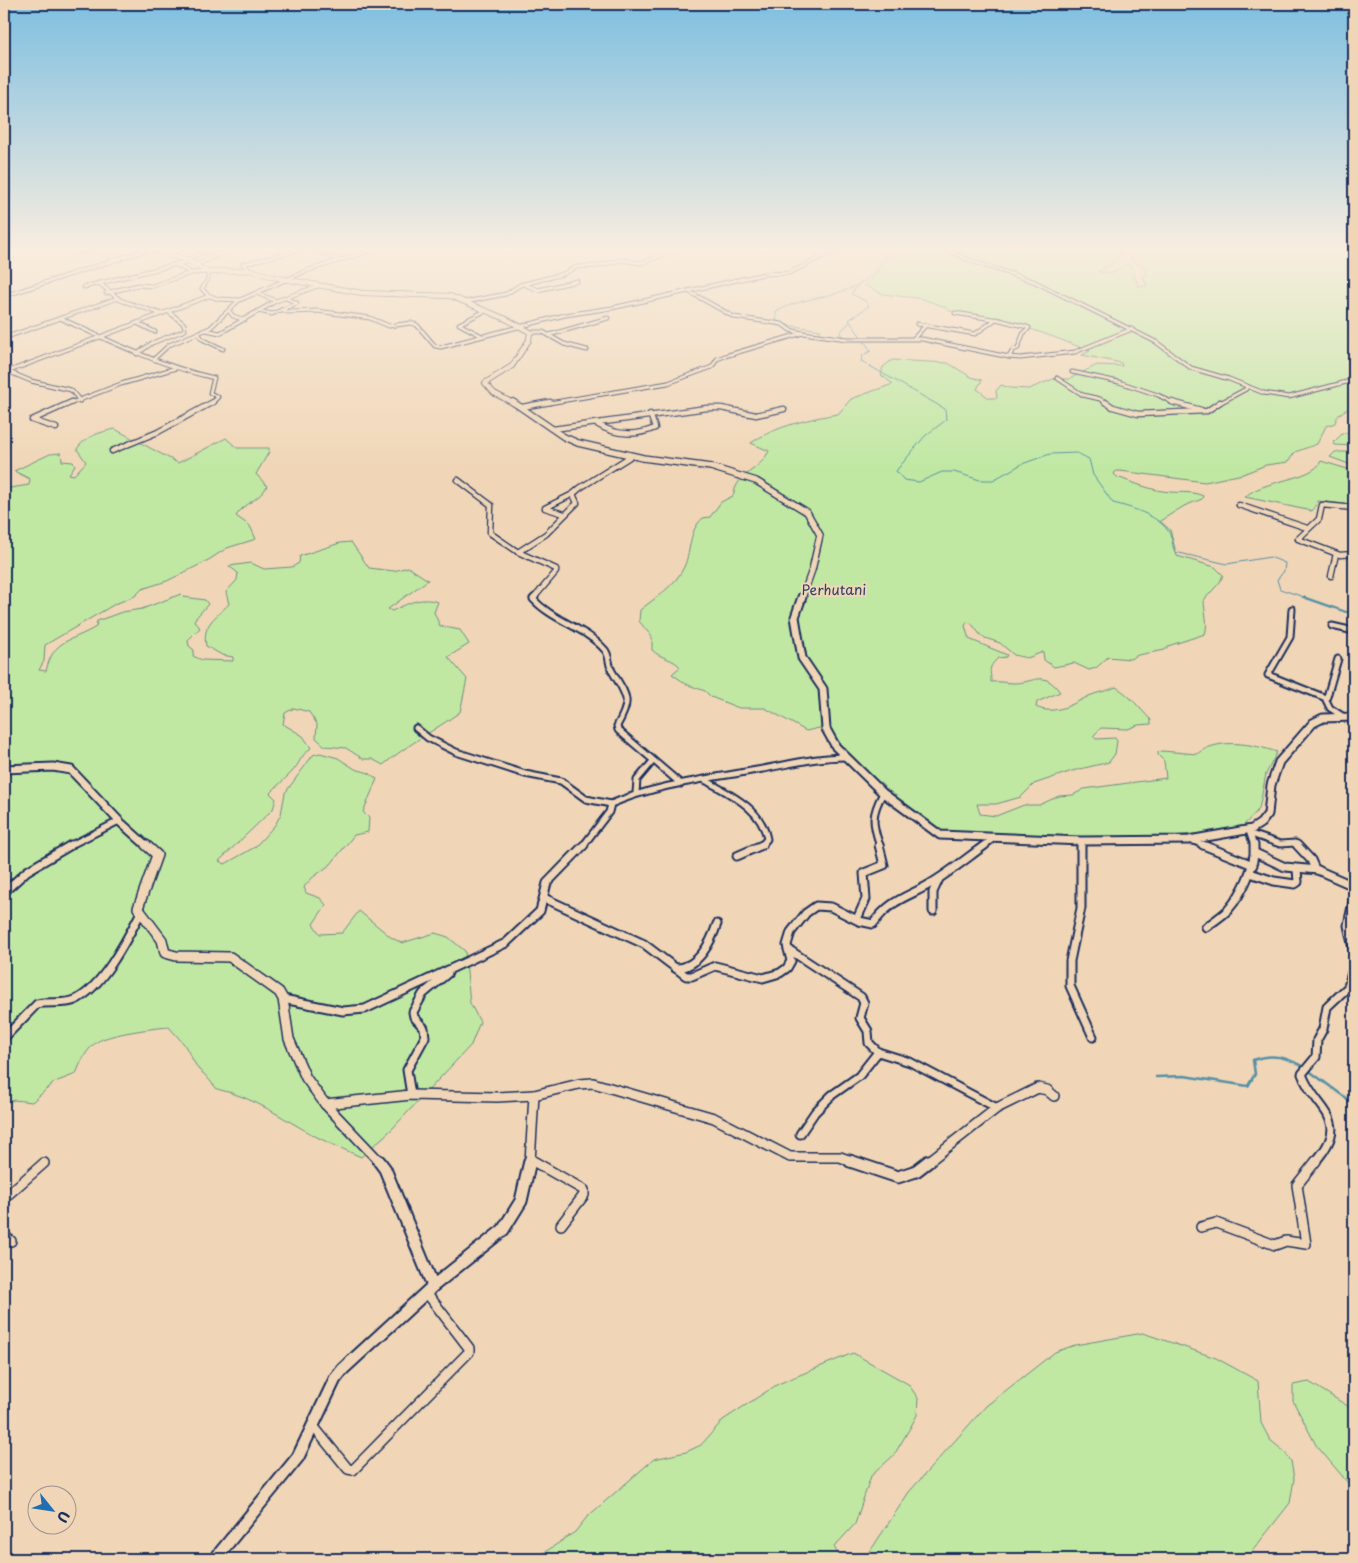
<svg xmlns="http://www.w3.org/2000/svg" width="1358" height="1563" font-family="'Playpen Sans',sans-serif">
<rect width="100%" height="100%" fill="#f0d6b7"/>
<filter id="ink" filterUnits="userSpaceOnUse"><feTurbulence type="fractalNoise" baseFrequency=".02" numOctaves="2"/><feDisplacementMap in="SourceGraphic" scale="10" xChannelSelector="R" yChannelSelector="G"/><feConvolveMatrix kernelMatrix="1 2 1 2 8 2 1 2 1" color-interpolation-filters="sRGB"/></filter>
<g filter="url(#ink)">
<g fill="#c0e8a3" stroke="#6e8c80">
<path d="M906 250H1119L1122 252 1112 264 1098 272 1113 273 1125 265H1129L1134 271 1133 274 1139 286H1146L1147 285 1143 277 1146 275 1145 268 1131 260V253L1126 250H1354V407C1346 409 1337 413 1335 423L1326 426 1317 444 1295 452 1288 462 1266 465 1243 474 1205 482 1120 471H1116L1114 474 1117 477C1134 483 1153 491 1171 492 1182 493 1192 491 1203 496L1202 499 1184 506 1160 521 1170 530 1177 556 1215 567 1223 575 1220 582 1204 600C1204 612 1209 623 1205 634L1168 646 1165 650 1138 655 1130 659 1108 657 1096 668 1089 670 1074 663 1054 667 1044 660 1043 652 1027 658 1014 655 1000 643 982 637 971 623 967 622 965 626 969 639 1007 655 1006 657 998 658C987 669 991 669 991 682 999 681 1006 683 1014 683 1035 683 1043 669 1060 692L1037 702 1036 707C1054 716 1073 704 1089 696 1098 692 1108 691 1116 687 1131 696 1139 708 1151 720V724L1138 725 1128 729 1101 728 1093 736 1096 739 1115 738 1117 741 1115 754 1109 762 1072 771 1034 784 1021 797 996 804H977L980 814 996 816 1024 805H1039L1059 796 1073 795 1084 789 1166 778 1164 761 1158 755V752L1162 751 1197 754C1218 737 1253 744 1277 752L1266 774 1259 809 1243 826 1203 833 1152 838 1086 840 944 834 900 804 864 772 834 742 828 726 806 731 765 708H739L711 697 705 691 686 684 672 674 680 667C673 658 661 659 652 650V637L639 621 640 610C655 598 676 585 684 567 692 549 688 531 703 518L710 517 721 502 733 496C738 471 757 474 769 451L751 443C773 427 811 418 838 414L851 399 893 384 881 375 883 367 892 360 948 363 971 377 982 380 977 389 989 398H997L996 391 1001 385 1010 388 1029 389 1053 379H1069L1097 365 1122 366 1121 363 1082 355 1090 351C1041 332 1003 317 950 311L945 307 923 299 883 294 864 285 873 278 886 257 905 253Z"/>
<polygon points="1354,423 1354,446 1335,445 1334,442 1342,434 1351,431"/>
<path d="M115 429 178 463 226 438 237 448H269V452L256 474 267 486C260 500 244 503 236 516L250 526 256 539 227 548 207 561 167 581 142 589 135 596 115 604 45 645 44 661 39 670 46 671C54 638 69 643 96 627L97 621 122 612 142 609 181 594 184 597 205 600 208 604 194 620 200 628 188 640 189 646 194 650 193 656 202 660 233 661V657L222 655 206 646C202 624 215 618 229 604L226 592 237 580 238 573 229 566 251 563 264 569 292 567 299 563 300 556 340 543 351 542 369 568 394 571 408 567 428 580 388 609 392 611C407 604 420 596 438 602L434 612 440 626 460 630 469 644 448 657 467 679 460 712C435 730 407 745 383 765L372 759H363L346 748 325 746 316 738 317 724 309 712 294 708 285 713 283 724 303 736 311 748C298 758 301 763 291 773 284 780 276 787 270 793L276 799 273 809 219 861 225 864 255 847 275 825 281 814 285 793 313 755 320 753 338 758 355 769 369 773 377 779 363 812 369 818 368 832 354 835 331 864 312 878 304 887 306 893 320 898 326 905 313 924 320 934 342 933 359 911 392 938 402 943 435 933 448 937 465 951 470 1003 480 1022 471 1045 391 1130 361 1157C346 1150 330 1144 315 1136 280 1117 256 1098 217 1089L205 1075 198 1069 184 1044 169 1027C154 1028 108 1034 97 1042 87 1048 80 1063 76 1074L55 1082 32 1102 14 1100 4 1103V489L29 485 30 479 14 471 50 454 61 453 62 461 73 462 75 465 69 474 74 475 86 462 77 449C85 436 101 432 115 429Z"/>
<polygon points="1335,452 1354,452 1354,466 1330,457"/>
<path d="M1321 461 1354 471V505L1318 501 1312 511 1245 497C1261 480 1314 480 1321 461Z"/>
<polygon points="1143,1333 1216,1358 1258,1381 1261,1423 1270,1440 1285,1452 1291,1461 1294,1479 1290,1503 1246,1559 865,1559 909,1492 986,1406 1055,1352 1075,1345"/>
<polygon points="853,1353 908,1384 918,1398 917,1415 910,1428 894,1455 871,1476 855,1524 834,1547 841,1559 525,1559 545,1552 575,1532 587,1517 654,1459 686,1452 701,1445 723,1420 778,1384"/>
<polygon points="1309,1382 1354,1410 1354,1490 1316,1445 1293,1401 1293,1385"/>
</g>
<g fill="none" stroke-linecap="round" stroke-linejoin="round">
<g stroke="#5790a6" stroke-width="1">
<path d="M859 284 851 294 864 300 869 306 849 320 871 351 863 355 861 361 945 409 946 420 925 436 896 471 904 480 919 482 942 472H954L980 480H993L1022 464 1050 454 1077 453 1089 459 1093 475 1113 503C1130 507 1165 517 1171 537 1173 543 1172 546 1175 552L1227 564 1270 557 1285 563 1284 571 1277 580 1280 589 1307 598"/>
<path d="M777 322 776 312C805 294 844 300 870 276 876 270 880 261 885 254L902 250"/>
<polyline points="786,325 821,330 816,336 825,337"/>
<polyline points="842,337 840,332 850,322"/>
</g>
<polyline stroke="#5790a6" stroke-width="2" points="1303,597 1346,612 1354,611"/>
<g stroke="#5790a6" stroke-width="2.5">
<polyline points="1308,1070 1354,1104"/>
<path d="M1156 1077 1184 1076 1248 1086 1255 1074 1253 1060C1273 1053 1286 1057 1304 1067"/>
</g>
<defs>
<g id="street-far4">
<polyline points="95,250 120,260"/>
<polyline points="316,250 338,260"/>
<polyline points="947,250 971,261 1033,281 1156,342 1191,368 1229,379 1264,393 1289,397 1354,380"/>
<polyline points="1325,250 1328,251"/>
<polyline points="73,253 88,250"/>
<polyline points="175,256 188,250"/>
<polyline points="186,260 203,252 219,254"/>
<polyline points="175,264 191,273"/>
<polyline points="195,265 231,250"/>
<polyline points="249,270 243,264 299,250"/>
<polyline points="208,272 208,279 202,289 208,295 218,299 240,300 306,271 373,250"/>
<polyline points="99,283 120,300 162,314"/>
<polyline points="524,284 538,290 577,281"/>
<polyline points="84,287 189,261"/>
<polyline points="106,293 138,285 152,286 191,273 208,272"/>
<polyline points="259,294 276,301 318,286"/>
<polyline points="4,296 146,250"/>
<polyline points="465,302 506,294 520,285 563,274 576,267 597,266 621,260 641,263 675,250"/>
<polyline points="283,310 288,312 317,311 370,318 389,326 411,323 417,325 435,346 441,347 565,315 612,308 764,274 789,273 836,250"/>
<polyline points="258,311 272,314 297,303 286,298"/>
<polyline points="230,312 233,316 245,320"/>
<polyline points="955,313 993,319"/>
<path d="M62 319C111 342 161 366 214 378L210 393 218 397 211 404"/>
<polyline points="137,323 155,332"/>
<polyline points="917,324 975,334 996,319 1027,327 1029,328 1023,334 1018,348 1013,350 1009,357 1020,358 1075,352 1132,329"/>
<polyline points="206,330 220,333 276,301"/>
<polyline points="530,332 543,332 564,344 587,350"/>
<polyline points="803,333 847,339 922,339 1009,357"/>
<polyline points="199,334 202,339 223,349"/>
<polyline points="549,335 608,318"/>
<polyline points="482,336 459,324 485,311"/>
<polyline points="4,338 118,298"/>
<polyline points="914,338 926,325"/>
<polyline points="137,354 152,343 185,330 184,324 169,312"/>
<polyline points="155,358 169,345 210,328 238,301"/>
<polyline points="7,371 31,381 71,390 80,401"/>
<polyline points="1072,372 1119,382 1158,395 1175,404"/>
<polyline points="4,373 209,296"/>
<polyline points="1057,378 1083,395 1100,399 1107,404"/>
<polyline points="69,404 121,384 176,368"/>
<polyline points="543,404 668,383 712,367 717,359 725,356 803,333 790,330 782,324 734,317 688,291"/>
<polyline points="1218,404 1246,389 1247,386"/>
</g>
<g id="street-far3">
<polyline points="1105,402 1113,407 1138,414 1207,411 1220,402"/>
<polyline points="1172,402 1201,410"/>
<polyline points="522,407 550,402"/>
<path d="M595 423C614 435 634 437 655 428L650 414"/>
<polyline points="56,428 32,420 72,402"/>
<polyline points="553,429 707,408 721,408 756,415 784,409"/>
<polyline points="112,451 158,432 213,402"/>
<polyline points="458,480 491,505 490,533 518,552"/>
<polyline points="1239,505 1307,528"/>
<polyline points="1354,508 1322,505 1319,519 1298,539 1340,555 1354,554"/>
<polyline points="564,514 545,508 573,494"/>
<polyline points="1331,576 1336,554"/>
<polyline points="534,598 556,572 556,569 518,552 546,534 577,503 573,494 580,488 631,456"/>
</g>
<g id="street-far2">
<path d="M535 597 533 599C553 621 585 627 605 650 610 656 608 664 612 671 626 696 633 698 617 726L618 730 681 784"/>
<polyline points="1292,609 1290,637 1268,675 1326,698"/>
<polyline points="1332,626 1354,631"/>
<polyline points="1338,659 1326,700 1330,708 1344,717"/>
<polyline points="416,728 428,738 456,752 525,774 561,781 586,799 611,804"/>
<path d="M705 780C729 794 762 808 767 839L761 846"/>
<polyline points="636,793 637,780 653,761"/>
<polyline points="1250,834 1254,846"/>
<polyline points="1251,834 1280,844 1295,843 1298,846"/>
<polyline points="1191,840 1206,846"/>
<polyline points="1081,841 1081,846"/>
<polyline points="69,846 119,821"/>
<path d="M583 846 609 812 611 804C658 784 708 779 757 770 787 765 815 757 845 757"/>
<path d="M880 846C872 823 871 815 883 793"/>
<polyline points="983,846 996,837"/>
</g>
<g id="street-far1">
<polyline points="1081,845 1081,908 1070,961 1070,986 1093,1037"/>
<polyline points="1203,845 1253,865"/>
<polyline points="1297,845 1311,860 1315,869 1354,886"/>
<polyline points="1255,853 1285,867 1318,870"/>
<polyline points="737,856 762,845"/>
<polyline points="1250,873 1274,881 1295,884 1298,882 1297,869"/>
<polyline points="4,892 27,871 71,845"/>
<polyline points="1354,897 1348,925 1354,953"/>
<path d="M544 898 644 944 686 976H692L715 966 763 978 780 973 787 968 791 961 787 945 791 932 806 913 816 906 831 907 859 921 873 924C891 899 906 898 930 884 949 873 967 858 985 845"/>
<polyline points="933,911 933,892 939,879"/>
<polyline points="857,919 866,899 864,873 884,865 879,845"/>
<path d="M1206 927C1213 922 1222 916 1228 910 1242 894 1256 866 1254 845"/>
<polyline points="788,949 861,997 864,1003 860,1018 868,1031 869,1043 878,1052 910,1062 997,1108"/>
<path d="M675 968C698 969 711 942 717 924"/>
<polyline points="283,999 343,1011 365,1009 506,943 540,911 547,883 584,845"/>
<path d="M4 1038 37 1004C49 1001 64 1005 75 1000 102 988 127 939 140 914"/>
<polyline points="411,1095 407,1070 425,1037 424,1028 414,1017 413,1012 423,994 448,973"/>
<polyline points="800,1134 815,1112 832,1095 859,1076 878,1052"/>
<polyline points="532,1160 535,1162"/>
<path d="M1315 1162C1354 1118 1315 1111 1302 1074L1316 1057 1317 1040 1323 1029 1327 1007 1348 987 1354 965"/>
</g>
<g id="street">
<polyline points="533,1161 584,1190 584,1195 561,1225"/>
<polyline points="4,1198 44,1163"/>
<polyline points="1201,1227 1216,1223 1275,1245 1286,1241 1306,1244 1297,1185 1316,1161"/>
<polyline points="4,1236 11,1241"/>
<polyline points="314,1427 348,1469 353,1470 469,1352 469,1348 426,1292"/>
</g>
<polyline id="secondary-far4" points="153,250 184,259 208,272 251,270 273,277 362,293 450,296 506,319 530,332 529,340 512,366 485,383 494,393 515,404"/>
<polyline id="secondary-far3" points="513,402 564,437 578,443 643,458 711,467 756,481 807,512 820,535 812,570 802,598"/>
<g id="secondary-far2">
<polyline points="802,597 795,617 802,658 823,689 826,729 836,747 883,793 940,835 1081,841 1189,840 1252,829 1261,823 1268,814 1271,785 1279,762 1313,723 1323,718 1354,717"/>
<polyline points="4,769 53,767 71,770 119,821 147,846"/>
</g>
<g id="secondary-far1">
<polyline points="146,845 157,855 138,908 162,940 165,953 176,956 230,957 279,992 283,999 289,1039 306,1078 325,1104 380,1162"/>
<polyline points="325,1104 411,1095 497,1097 534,1095"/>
<polyline points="530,1162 534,1095 579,1084 593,1083 714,1118 790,1157 840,1157 854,1162"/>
<polyline points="928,1162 997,1108 1038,1088 1047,1090 1054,1096"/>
</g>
<g id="secondary">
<polyline points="379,1161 385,1169 433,1286"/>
<polyline points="850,1161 898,1177 916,1171 929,1161"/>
<polyline points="215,1559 298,1457 335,1379 343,1369 433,1286 503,1230 521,1201 530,1161"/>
</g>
</defs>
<use href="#street-far4" stroke="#1b2f5e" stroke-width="5"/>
<use href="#street-far3" stroke="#1b2f5e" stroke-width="7"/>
<use href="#street-far2" stroke="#1b2f5e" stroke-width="9"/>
<use href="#street-far1" stroke="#1b2f5e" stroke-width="11"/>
<use href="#street" stroke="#1b2f5e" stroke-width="12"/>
<use href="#secondary-far4" stroke="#1b2f5e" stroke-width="6"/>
<use href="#secondary-far3" stroke="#1b2f5e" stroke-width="8"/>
<use href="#secondary-far2" stroke="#1b2f5e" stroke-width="11"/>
<use href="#secondary-far1" stroke="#1b2f5e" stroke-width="12"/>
<use href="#secondary" stroke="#1b2f5e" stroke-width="15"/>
<use href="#street-far4" stroke="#f0d6b7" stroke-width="3"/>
<use href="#street-far3" stroke="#f0d6b7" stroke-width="4.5"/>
<use href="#street-far2" stroke="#f0d6b7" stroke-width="5"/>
<use href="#street-far1" stroke="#f0d6b7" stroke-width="7"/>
<use href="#street" stroke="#f0d6b7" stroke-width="9"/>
<use href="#secondary-far4" stroke="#f0d6b7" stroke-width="4.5"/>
<use href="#secondary-far3" stroke="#f0d6b7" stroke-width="5.5"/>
<use href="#secondary-far2" stroke="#f0d6b7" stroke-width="7"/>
<use href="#secondary-far1" stroke="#f0d6b7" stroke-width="9"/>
<use href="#secondary" stroke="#f0d6b7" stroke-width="11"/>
</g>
</g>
<linearGradient id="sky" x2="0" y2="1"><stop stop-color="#7ebfe1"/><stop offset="0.53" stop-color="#f8eddf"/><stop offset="1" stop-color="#f8eddf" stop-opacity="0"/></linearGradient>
<rect width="1358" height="469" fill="url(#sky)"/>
<g text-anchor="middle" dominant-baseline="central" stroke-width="4" stroke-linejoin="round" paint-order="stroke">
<g font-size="14" fill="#2c4265" stroke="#f0d6b7">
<text x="834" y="589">Perhutani</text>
</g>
</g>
<rect width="1358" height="1563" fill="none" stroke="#f0d6b7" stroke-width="20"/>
<rect x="10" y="10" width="1338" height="1543" fill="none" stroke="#1b2f5e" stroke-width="2" filter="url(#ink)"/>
<g transform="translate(52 1510) rotate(120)"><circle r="24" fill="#f0d6b7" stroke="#9b9393"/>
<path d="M0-4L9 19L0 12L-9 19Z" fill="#1f6fb2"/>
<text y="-8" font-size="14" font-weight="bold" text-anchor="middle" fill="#1b2f5e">U</text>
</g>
</svg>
